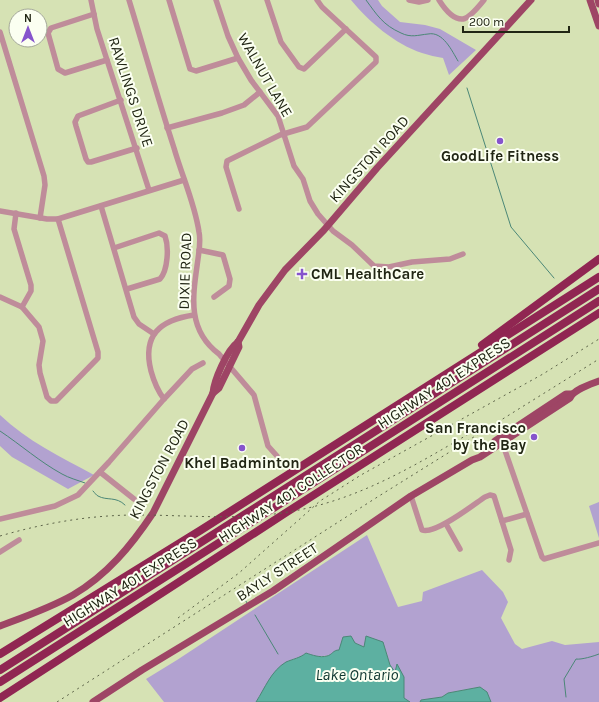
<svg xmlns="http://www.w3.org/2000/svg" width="599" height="702" font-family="Karla,sans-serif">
<rect width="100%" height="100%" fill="#d6e2b4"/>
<g fill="#b2a2d0">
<path d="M351 0H378L382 6 400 22 425 25 440 29 476 50 449 75 443 58C436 57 429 55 422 53 395 44 369 22 351 0Z"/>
<path d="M0 415C27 441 61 457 94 475L68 489 12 457 0 446Z"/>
<polygon points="599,502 599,538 589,506"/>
<path d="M367 535 398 607 422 601 423 592 482 570 503 592 508 602 501 618 515 644 522 649 552 641 565 645 599 642V702H491L480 687 448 693 442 697 435 698 428 702H408L404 698 395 673 390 665 383 642 364 647 355 643C352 645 349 649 345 651 327 661 303 651 286 663 278 668 262 693 256 702H164L146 679 177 660Z"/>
</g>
<g fill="#5db0a1" stroke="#4b8777">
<path d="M351 636 355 643 364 647 366 636 383 642 390 665 395 672 397 664 404 677V698L410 702H256C265 688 271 671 286 662 293 659 300 658 306 653 312 655 320 658 327 656 332 655 333 650 339 650L343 637Z"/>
<polygon points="480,687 487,692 491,702 420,702 421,700 442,697 448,693"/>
</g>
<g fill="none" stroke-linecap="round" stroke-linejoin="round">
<g stroke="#4b8777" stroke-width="1">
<path d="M366 0C377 15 383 25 401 33 411 38 418 35 428 34 443 31 452 51 458 61"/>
<polyline points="467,88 511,227 554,278"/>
<path d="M0 431C21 445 40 462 62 474 69 478 77 480 85 483"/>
<path d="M93 491C95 493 96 495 98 496 107 501 116 496 125 505"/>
<polyline points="243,596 247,603"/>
<polyline points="255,615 278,654"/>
<path d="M566 697 564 679 576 659C581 660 594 656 599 654"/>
</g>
<g stroke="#bf8c9a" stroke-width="5.5">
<polyline points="91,0 97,29 149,190"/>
<path d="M129 0C144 49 158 99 174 148 182 176 195 204 199 232 201 241 199 251 198 259 193 295 186 329 219 354L254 395 268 446 277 456"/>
<polyline points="169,0 190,69 196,71 238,58"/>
<polyline points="216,0 228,36 238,58 251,80 278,116 294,166 303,179 310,201 318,214 333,231 352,245 374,266 389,267 412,262 450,259 463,254"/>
<polyline points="267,0 281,42 299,67 304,69 346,29"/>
<polyline points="409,0 419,2 428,0"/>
<path d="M439 0C444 8 453 20 463 19 469 18 480 5 484 0"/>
<polyline points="94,14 51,28 48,33 58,69 65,73 107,60"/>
<polyline points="0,32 44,176 45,185 40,218"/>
<polyline points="121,100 78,116 75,122 76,126 86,159 88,162 91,162 137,148"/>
<polyline points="167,128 222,113 244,105 260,92"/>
<polyline points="101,206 134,317 139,324 154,334"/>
<polyline points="239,209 226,167 227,161 280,135 307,127 376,62 376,57 322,7 317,0"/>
<polyline points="0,211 47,219 58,219 184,180"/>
<polyline points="16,213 14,229 31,285 31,291 22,307"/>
<path d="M114 248 159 233 165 236C169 247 168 270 160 279L127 289"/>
<polyline points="199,250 223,255 230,279 229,286 214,297"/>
<polyline points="0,297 22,307 39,327 43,341 39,365 40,373 47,397 51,401 56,401 98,358 98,352 58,219"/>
<path d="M164 399C157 390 154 382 151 371 142 335 160 320 194 315"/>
<polyline points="501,439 542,557 544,559 599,543"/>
<polyline points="100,472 134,499"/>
<path d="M411 496 422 530C435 535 473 505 485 497L490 495 494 496 511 550 509 560"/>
<polyline points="0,519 55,506 78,495 109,462 164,399 192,369 203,363"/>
<polyline points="502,521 527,514"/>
<polyline points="446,524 460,549"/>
<polyline points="0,552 19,540"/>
</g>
<g stroke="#9e4565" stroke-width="7">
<polyline points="590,0 599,26"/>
<polyline points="598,0 599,4"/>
<polyline points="213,393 219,388 239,347 238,342"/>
<polyline points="495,441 566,394 572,394"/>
<path d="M0 626C24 617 50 608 73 595 107 575 131 546 153 513L213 393C214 380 227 350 238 342L259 305 285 270 324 230 377 168 531 0"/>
<path d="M93 702 142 670 273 591 411 496 472 460 480 457 570 398C574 389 591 384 599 381"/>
</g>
<g stroke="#902652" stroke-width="8">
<polyline points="482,345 599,259"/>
<polyline points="0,654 201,530 599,277"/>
<polyline points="0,670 599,289"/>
<polyline points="0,682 599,301"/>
<polyline points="0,698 287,512 599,313"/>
</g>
<g stroke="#5d6449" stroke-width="1" stroke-dasharray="2 4" stroke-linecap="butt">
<path d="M0 536C45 523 90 515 137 515 185 515 234 520 282 513 356 502 414 466 477 429"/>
<polyline points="178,618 239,573 320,501 361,475 543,374 599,339"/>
<polyline points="57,702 379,496 599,359"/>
</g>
</g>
<g fill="#8654cc" stroke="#fbfff1" stroke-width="1.5">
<circle cx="500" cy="141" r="4"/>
<path d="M300 268h4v4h4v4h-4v4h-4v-4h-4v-4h4z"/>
<circle cx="534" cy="437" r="4"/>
<circle cx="242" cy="448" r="4"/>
</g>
<g text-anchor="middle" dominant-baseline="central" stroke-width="4" stroke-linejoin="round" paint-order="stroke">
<g font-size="15" fill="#212614" stroke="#fbfff1">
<text transform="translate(265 75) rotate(60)">WALNUT LANE</text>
<text transform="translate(131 92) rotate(72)">RAWLINGS DRIVE</text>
<text transform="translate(369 159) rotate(-48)">KINGSTON ROAD</text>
<text transform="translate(185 271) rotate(-88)">DIXIE ROAD</text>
<text transform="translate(444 383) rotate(-33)">HIGHWAY 401 EXPRESS</text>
<text transform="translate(159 469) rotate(-62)">KINGSTON ROAD</text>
<text transform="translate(291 493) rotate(-33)">HIGHWAY 401 COLLECTOR</text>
<text transform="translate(277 572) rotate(-33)">BAYLY STREET</text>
<text transform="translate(130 582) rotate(-32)">HIGHWAY 401 EXPRESS</text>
</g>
<g font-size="15" font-weight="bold" fill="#212614" stroke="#fbfff1">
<text x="500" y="156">GoodLife Fitness</text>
<text x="311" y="274" text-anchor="start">CML HealthCare</text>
<text x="526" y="428" text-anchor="end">San Francisco<tspan x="526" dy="17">by the Bay</tspan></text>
<text x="242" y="463">Khel Badminton</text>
</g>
<g font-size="16" font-style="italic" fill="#0e362f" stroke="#fbfff1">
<text x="357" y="674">Lake Ontario</text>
</g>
</g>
<g transform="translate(28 28)"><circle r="19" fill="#fbfff1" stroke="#a4a899"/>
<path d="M0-3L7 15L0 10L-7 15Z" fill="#8654cc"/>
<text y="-6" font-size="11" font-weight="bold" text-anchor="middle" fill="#212614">N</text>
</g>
<path d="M463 26v6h106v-6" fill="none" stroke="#212614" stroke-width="2"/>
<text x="469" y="26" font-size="12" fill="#212614" stroke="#fbfff1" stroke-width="3" paint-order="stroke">200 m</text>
</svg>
